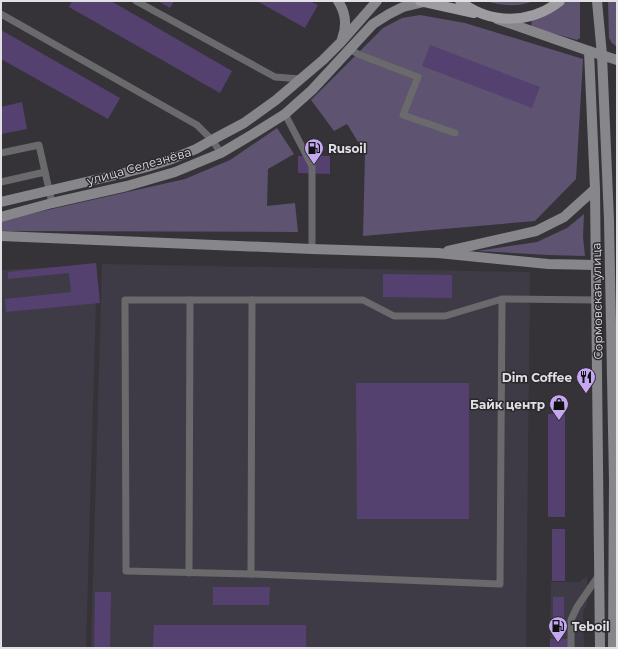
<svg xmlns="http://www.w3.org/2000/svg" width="618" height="649" font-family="Montserrat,sans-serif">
<rect width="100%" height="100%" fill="#353338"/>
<g fill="#3f3b46">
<polygon points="102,264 530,272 526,648 91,648"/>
<polygon points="97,265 86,648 1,648 1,270"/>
<polygon points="587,576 587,605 583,612 584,648 550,648 551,582 579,582"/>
</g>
<g fill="#5e5371">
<path d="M486 1H534C518 7 502 6 486 1Z"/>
<polygon points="566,1 580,1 580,38 577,40 531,27 532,20 562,5"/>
<polygon points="608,1 617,1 617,47 612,43 609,38"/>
<polygon points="420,15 465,23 583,59 576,179 535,221 363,236 365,153 347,124 334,131 311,100 383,28 402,18"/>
<polygon points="277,128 294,154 268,169 267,206 295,203 298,232 2,231 1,230 1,221 3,220 185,179 230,160"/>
<polygon points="584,214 583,237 585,256 548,255 477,251 537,242 567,228"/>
</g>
<g fill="#554170">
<polygon points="72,1 111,1 232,71 220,93 69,7"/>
<polygon points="158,1 174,1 170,8"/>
<polygon points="257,1 310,1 318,5 305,28"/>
<polygon points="1,30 120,98 108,119 1,59"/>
<polygon points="430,45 540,87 532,108 422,66"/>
<polygon points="22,102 27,129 1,134 1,107"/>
<polygon points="298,156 330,156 330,174 298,173"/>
<polygon points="96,263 100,303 6,312 5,299 71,292 69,273 8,279 8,272"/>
<polygon points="383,274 452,275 452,298 383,297"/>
<polygon points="356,383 469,383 469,519 357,519"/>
<rect x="548" y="414" width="17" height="103"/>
<rect x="552" y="529" width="13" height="52"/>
<polygon points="213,587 270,587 269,605 213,605"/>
<polygon points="95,592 111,592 110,648 94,648"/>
<rect x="553" y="597" width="11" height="23"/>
<polygon points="154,625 306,625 306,648 153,648"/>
<rect x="550" y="639" width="20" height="9"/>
</g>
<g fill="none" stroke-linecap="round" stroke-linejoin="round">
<g stroke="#6a696b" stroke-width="7">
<polyline points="136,1 275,77 301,79"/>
<polyline points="1,14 197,125 212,140 221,153"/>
<polyline points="349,49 360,55 418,77 403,115 455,133"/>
<polyline points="285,114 312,166 312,249"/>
<polyline points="1,153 39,145 52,203"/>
<polyline points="1,182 45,172"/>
<polyline points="502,299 445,316 394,316 363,300 125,300 126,571 251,574 500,584 502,299 596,300"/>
<polyline points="189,573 190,300"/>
<polyline points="251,574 252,300"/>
<polyline points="571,648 571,620 577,607 599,575"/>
</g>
<g stroke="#87868a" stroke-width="10">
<path d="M338 1C346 13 347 26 342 39"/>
<polyline points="597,1 602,55 609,220 614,481 613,648"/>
<polyline points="497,19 589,51 617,60"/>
<polyline points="589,51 595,189 600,648"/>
<polyline points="1,202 120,174 147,167 172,159 196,149 212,140 244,123 276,100 323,60 341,42 377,1"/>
<polyline points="1,217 52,203 127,186 175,172 221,153 253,134 285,114 312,90 373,24 389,14 403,7 424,2"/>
<polyline points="1,236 312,249 438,253 548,264 596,265"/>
<polyline points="448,251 536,231 564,217 595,189"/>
</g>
<g stroke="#9e9ca1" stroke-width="10">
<polyline points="420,1 474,13"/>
<path d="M460 1C490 25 531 24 560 1"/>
</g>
</g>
<defs>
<symbol id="fuel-pin" viewBox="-11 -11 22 30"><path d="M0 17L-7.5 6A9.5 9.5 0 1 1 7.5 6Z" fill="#c5a7f1" stroke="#2b292e"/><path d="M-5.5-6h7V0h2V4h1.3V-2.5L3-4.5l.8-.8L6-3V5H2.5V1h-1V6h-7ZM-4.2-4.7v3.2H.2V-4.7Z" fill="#111"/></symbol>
<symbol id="restaurant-pin" viewBox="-11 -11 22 30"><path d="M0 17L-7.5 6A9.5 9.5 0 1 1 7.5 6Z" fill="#c5a7f1" stroke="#2b292e"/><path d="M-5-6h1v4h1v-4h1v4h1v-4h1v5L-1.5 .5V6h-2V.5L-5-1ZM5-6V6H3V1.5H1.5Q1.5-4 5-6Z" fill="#111"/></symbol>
<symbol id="shop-pin" viewBox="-11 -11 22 30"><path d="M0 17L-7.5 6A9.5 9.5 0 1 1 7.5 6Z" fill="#c5a7f1" stroke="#2b292e"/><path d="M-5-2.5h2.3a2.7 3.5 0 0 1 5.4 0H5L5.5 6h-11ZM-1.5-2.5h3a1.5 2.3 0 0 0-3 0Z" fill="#111"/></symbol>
</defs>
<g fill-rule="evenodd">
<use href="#fuel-pin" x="303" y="137" width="22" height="30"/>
<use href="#restaurant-pin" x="575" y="366" width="22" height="30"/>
<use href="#shop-pin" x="548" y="393" width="22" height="30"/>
<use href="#fuel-pin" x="547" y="615" width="22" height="30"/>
</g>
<g text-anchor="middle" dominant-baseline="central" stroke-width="3" stroke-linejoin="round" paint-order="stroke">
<g font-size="12" font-weight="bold" fill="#e1e0e3" stroke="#2b292e" text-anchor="start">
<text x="328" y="148">Rusoil</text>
<text x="572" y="377" text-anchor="end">Dim Coffee</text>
<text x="545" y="404" text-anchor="end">Байк центр</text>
<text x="572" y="626">Teboil</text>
</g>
<g font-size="12" fill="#e1e0e3" stroke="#2b292e">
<text transform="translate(139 166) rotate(-16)">улица Селезнёва</text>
<text transform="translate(597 301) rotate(-91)">Сормовская улица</text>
</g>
</g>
<rect width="618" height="649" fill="none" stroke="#e1e0e3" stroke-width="4"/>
</svg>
